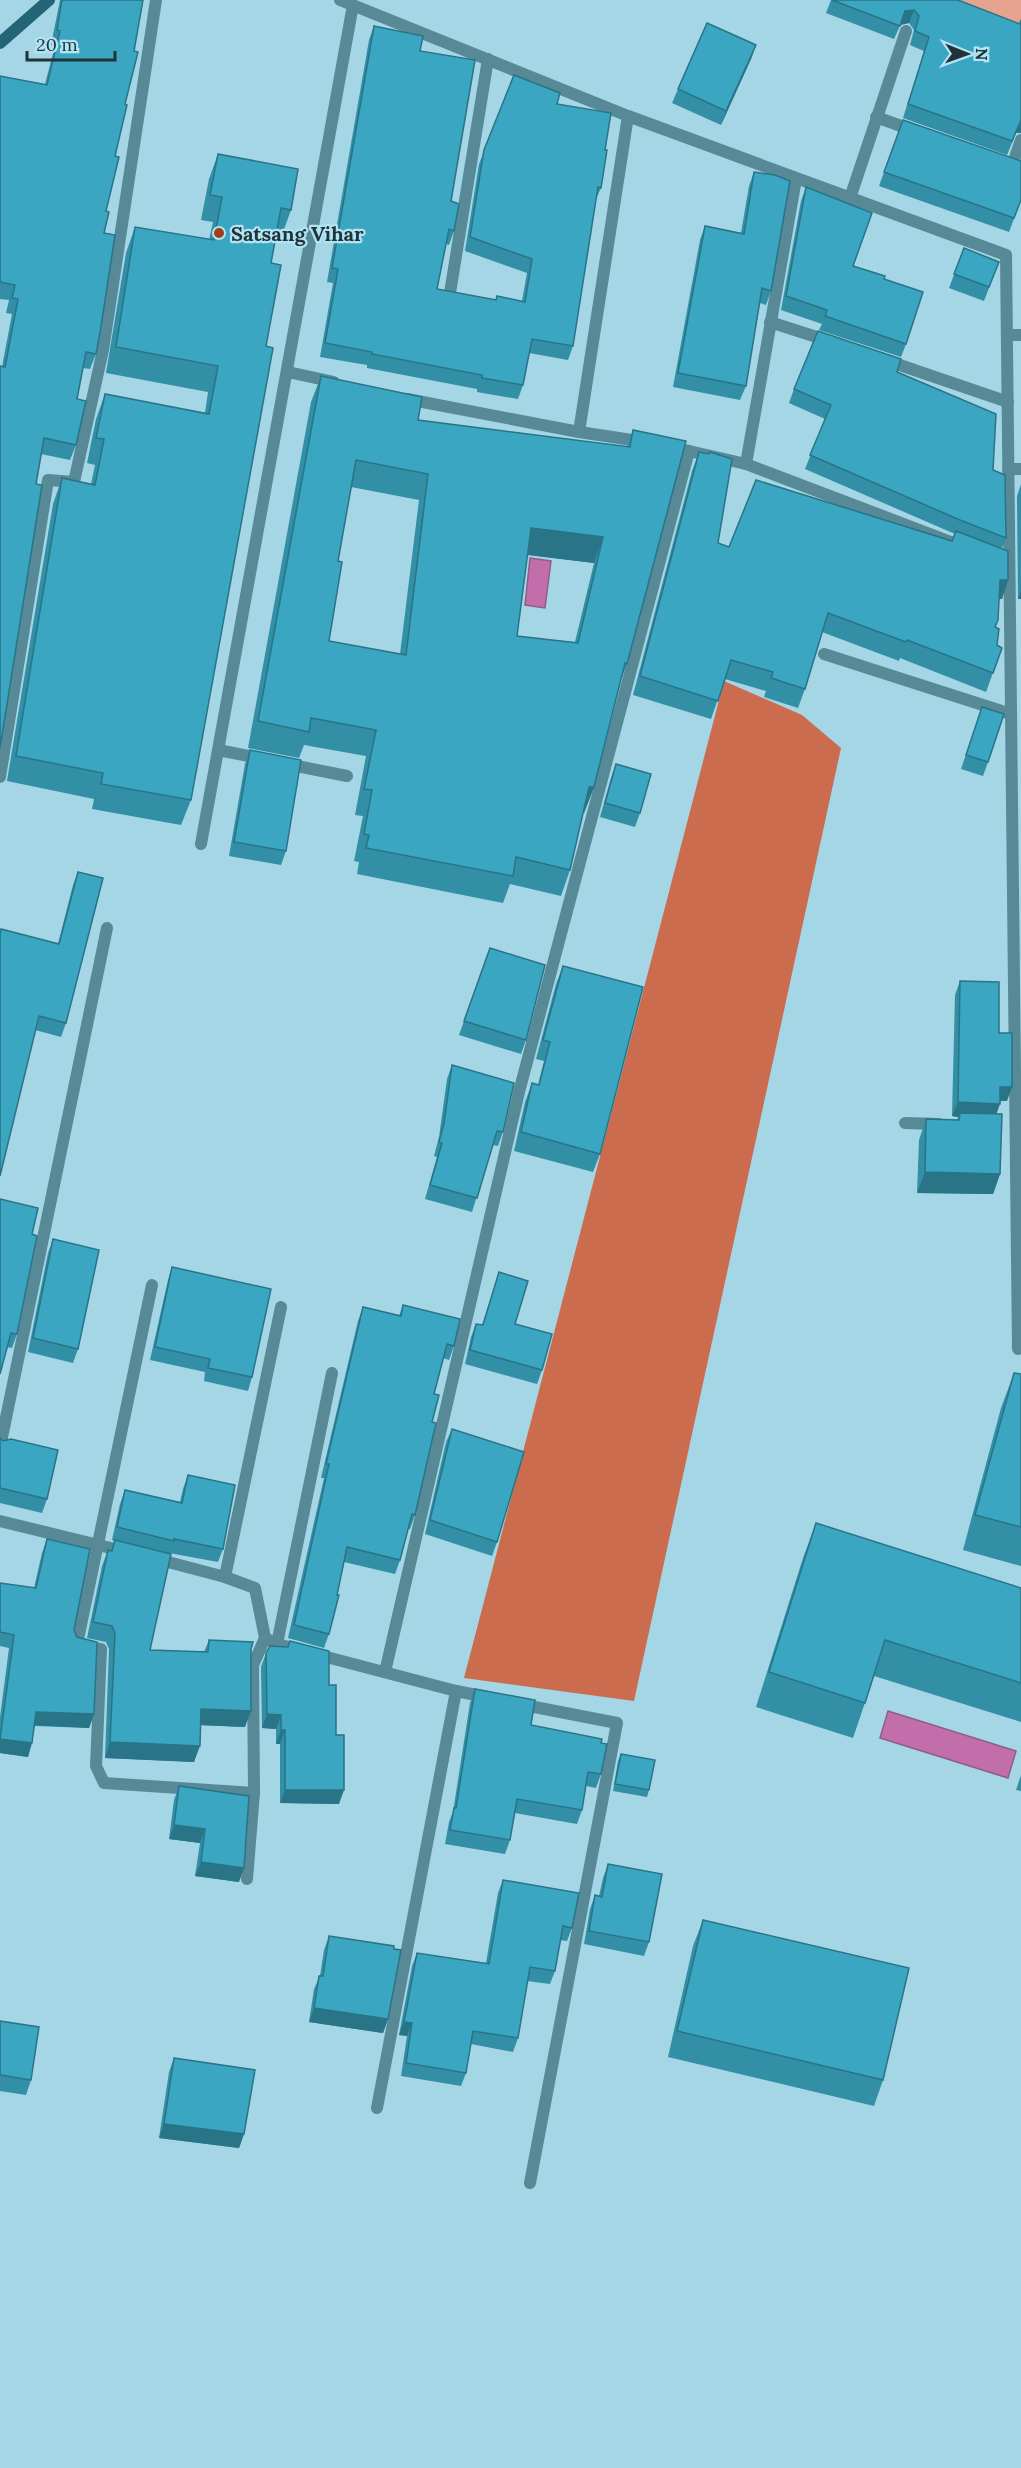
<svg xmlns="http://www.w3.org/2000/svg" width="1021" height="2468" font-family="Lora,serif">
<rect width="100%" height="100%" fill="#a4d6e5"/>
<polygon fill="#e6a490" points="949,0 1021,0 1021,27"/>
<polygon fill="#cc6c4f" points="724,681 802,715 841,748 634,1701 464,1678"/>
<g fill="#c16eab" stroke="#905c89" stroke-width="1.5">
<polygon points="530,558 551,561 545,608 525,605"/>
<polygon points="888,1711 1016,1751 1008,1778 880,1738"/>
</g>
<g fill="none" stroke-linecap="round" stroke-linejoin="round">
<g stroke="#578997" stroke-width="12">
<polyline points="340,0 628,116 1006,255 1018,1349"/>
<polyline points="628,116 579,432 645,442"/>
<polyline points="876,117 915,131"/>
<polyline points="1012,166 1021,140"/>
<polyline points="850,198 906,31"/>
<polyline points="449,299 488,59"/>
<polyline points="770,322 832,342"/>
<polyline points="1007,335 1021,335"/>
<polyline points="885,360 1008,402"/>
<polyline points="288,372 334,382"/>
<polyline points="407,399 579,432"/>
<polyline points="689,451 746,464 951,542"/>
<polyline points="746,464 796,179"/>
<polyline points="1008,469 1021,469"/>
<polyline points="824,654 1011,714"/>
<polyline points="218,750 264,759"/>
<polyline points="287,764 347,776"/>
<polyline points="0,777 48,480 74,482 103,350 156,0"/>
<polyline points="201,844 353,5"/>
<polyline points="905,1123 939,1124"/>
<polyline points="152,1285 77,1644 101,1649 96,1766 104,1783 254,1793"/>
<polyline points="0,1447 107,928"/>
<polyline points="0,1521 127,1552"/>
<polyline points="153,1558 225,1577 255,1588 265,1638 253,1665 254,1793 247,1879"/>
<polyline points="225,1577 281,1307"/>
<polyline points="265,1638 277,1644 456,1691 487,1697"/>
<polyline points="277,1644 332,1373"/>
<polyline points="385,1672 519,1092 689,451 668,447"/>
<polyline points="519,1704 617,1723 530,2183"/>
<polyline points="377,2108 456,1691"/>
</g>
<polyline stroke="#236576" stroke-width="12" points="0,43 49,0"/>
</g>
<g fill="#328fa6" fill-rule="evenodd">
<polygon points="60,0 143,0 106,211 96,354 90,369 83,368 77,399 76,445 70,460 41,454 36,484 0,748 2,367 12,314 6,313 9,300 0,299 0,76 45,84 55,46 51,45"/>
<polygon points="831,0 958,0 1019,24 1021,19 1021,133 1016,133 1007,155 903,118 924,51 910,45 914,30 909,23 900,25 894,39 826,13"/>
<polygon points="374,26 420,51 451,201 454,231 449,245 446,244 437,289 496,300 497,296 522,301 527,273 465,251 479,164 514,75 557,104 605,150 601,188 596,199 573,346 568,360 529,353 523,385 518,399 477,392 477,389 367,368 367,365 320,357 333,283 327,282 369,40"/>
<polygon points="756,45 751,59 721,125 672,103 678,89"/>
<polygon points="903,120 1021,200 1009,232 879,186"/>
<polygon points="218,154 291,210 282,235 277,234 271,263 266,346 191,800 181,825 92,809 94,799 7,781 53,504 62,478 91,484 95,465 87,463 96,419 105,394 205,413 208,392 106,373 126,253 135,227 209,240 213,222 201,220 209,179"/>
<polygon points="754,172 771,291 766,305 760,303 746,386 740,400 673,387 700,240 705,226 741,233 749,186"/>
<polygon points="806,187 853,266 884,279 906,344 901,357 819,330 822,324 781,310 801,201"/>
<polygon points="964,248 999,262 984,301 949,288"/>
<polygon points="897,372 993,470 1006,538 1002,548 1008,580 1002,599 999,599 995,627 997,645 1002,648 986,692 900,658 899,661 822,632 805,689 798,708 764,697 766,691 725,679 711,719 633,695 692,471 699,452 718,543 729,547 952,541 955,534 805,469 825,419 789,403 794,389"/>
<path d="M321 376 418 420 627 447 633 430 627 664 621 680 594 787 584 813H583L570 870 561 896 510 884 503 903 357 874 359 862 354 861 363 816 355 815 366 756 304 745 299 758 248 748 311 402ZM351 487 419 500 400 654 329 641 338 561ZM527 555 594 563 575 642 517 636Z"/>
<polygon points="1021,484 1021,599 1018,599 1017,496"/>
<polygon points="982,707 988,762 983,776 961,769"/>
<polygon points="250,750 286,851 281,865 229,856 245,764"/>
<polygon points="616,764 640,813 635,827 600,817 611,778"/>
<polygon points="78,872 66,1023 61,1037 35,1030 0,932 58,944 73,885"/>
<polygon points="490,948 526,1040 521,1054 459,1035"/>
<polygon points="563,966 600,1154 593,1172 514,1151 525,1102 532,1083 538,1085 544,1061 536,1059 556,984"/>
<polygon points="960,981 999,1033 1007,1101 1000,1101 996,1114 1000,1174 993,1194 917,1193 919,1140 926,1119 957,1120 958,1117 952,1116 955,995"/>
<polygon points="452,1065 503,1132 498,1146 493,1145 472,1212 425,1199 437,1157 434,1156 439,1137 447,1079"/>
<polygon points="32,1234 17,1334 12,1348 7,1347"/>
<polygon points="53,1239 78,1349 73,1363 28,1352 48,1253"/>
<polygon points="172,1267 252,1377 248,1391 204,1381 205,1372 150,1360 168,1280"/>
<polygon points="499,1272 515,1324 542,1370 537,1384 465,1364 471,1337 476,1324 482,1325"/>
<polygon points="403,1305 454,1346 449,1360 443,1358 434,1394 432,1422 415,1515 410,1529 408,1529 400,1560 395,1574 344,1562 329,1634 324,1648 288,1638 324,1478 321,1478 358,1321 363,1307 399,1316"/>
<polygon points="1014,1373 1021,1374 1021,1566 963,1550 1001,1408"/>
<polygon points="452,1429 497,1542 492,1556 425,1534 446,1442"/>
<polygon points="0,1438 47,1499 42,1513 0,1503"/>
<polygon points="188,1475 223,1549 218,1562 169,1553 150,1650 204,1652 209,1640 251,1649 245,1727 201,1725 194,1762 105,1758 109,1649 106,1642 87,1638 102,1566 108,1550 111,1551 114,1541 112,1540 120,1504 125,1490 180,1502 183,1489"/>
<polygon points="816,1523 1021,1588 1021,1722 874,1676 853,1738 756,1707 803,1558"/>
<polygon points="47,1539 74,1630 94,1714 89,1728 35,1726 28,1757 0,1753 0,1717 9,1648 0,1646 0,1583 34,1588 42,1553"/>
<polygon points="290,1641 329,1685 336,1735 339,1804 280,1803 280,1744 276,1744 276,1729 262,1728 261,1667 266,1653 288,1646"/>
<polygon points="475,1689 531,1725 601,1743 601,1774 596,1788 586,1786 582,1810 577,1824 515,1813 510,1840 505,1854 445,1844 449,1822 453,1812 470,1703"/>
<polygon points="621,1754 649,1790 647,1797 613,1791 618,1761"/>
<polygon points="1021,1775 1021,1791 1016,1790"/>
<polygon points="179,1786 239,1882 195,1876 200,1843 169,1839 174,1800"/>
<polygon points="608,1864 649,1942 644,1956 584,1944 590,1909 595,1895 599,1896 603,1878"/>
<polygon points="503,1880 572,1928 567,1941 560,1940 555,1971 550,1984 527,1981 518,2038 513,2052 471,2044 466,2073 461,2086 401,2076 407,2036 399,2035 412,1966 417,1953 486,1963 498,1893"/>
<polygon points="703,1920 883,2080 874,2106 668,2057 693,1946"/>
<polygon points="329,1936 388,2019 383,2033 309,2022 314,1989 320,1976 324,1950"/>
<polygon points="0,2021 31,2080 26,2095 0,2091"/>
<polygon points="174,2058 244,2134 239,2148 159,2138 169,2072"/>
</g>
<g fill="#297487">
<polygon points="914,10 909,23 900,25 894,39 905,11"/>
<polygon points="756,45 751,59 721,125 726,111"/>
<polygon points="1021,120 1021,133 1016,133 1007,155"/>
<polygon points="531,528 603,537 594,563 521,554"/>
<polygon points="1000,580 1008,580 1002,599 993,599"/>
<polygon points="1021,591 1021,599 1018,599"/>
<polygon points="589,787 594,787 584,813 579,813"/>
<polygon points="1000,1087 1012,1087 1007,1101 995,1101"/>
<polygon points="958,1102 1000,1104 995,1118 960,1113 958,1117 952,1116"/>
<polygon points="925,1172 1000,1174 993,1194 917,1193"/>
<polygon points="201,1709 251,1711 245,1727 196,1725"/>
<polygon points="36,1712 94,1714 89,1728 31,1725"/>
<polygon points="267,1714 281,1715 276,1729 262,1728"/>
<polygon points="281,1730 285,1730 280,1744 276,1744"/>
<polygon points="0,1739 32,1743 28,1757 0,1753"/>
<polygon points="110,1742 200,1746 194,1762 105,1758"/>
<polygon points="285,1790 344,1790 339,1804 280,1803"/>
<polygon points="174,1825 205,1829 200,1843 169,1839"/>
<polygon points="201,1862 244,1868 239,1882 195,1876"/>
<polygon points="314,2008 388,2019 383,2033 309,2022"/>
<polygon points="404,2022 412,2023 407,2036 399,2035"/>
<polygon points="164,2124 244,2134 239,2148 159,2138"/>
</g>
<g fill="#3aa6c1" stroke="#297487" stroke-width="1.5" fill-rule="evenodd">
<polygon points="62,0 143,0 134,51 138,52 125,104 127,105 115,156 119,157 106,211 109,212 104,233 115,235 100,333 96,354 86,352 77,399 86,401 76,445 44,438 36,484 42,485 0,748 0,366 5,367 18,299 12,298 15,285 0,282 0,76 47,85 60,31 57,30"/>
<polygon points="832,0 958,0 1020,24 1021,20 1021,120 1012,141 908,104 929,37 915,31 919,16 914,10 905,11 900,26"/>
<polygon points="707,23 756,45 726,111 678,89"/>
<polygon points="374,26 423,36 420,51 475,60 451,201 459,204 454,231 449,229 437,289 496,300 497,296 525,302 532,259 470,237 484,150 514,75 560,93 557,104 611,113 605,150 607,150 601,188 598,187 573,346 532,339 523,385 482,378 482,375 372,354 372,352 325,343 338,269 332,268"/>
<polygon points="903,120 1021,161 1021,200 1014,218 884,172"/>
<polygon points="218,154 298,169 291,210 281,208 271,263 281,265 266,346 273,348 191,800 101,784 103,773 16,756 62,478 95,485 104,439 96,438 105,394 209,414 218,366 116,347 135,227 214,240 222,197 210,195"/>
<polygon points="754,172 775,175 790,181 771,291 762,288 746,386 678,373 705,226 744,234"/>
<polygon points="806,187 872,213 853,266 885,276 884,279 923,292 906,344 825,316 827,310 786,296"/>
<polygon points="964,248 999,262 989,287 954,274"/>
<polygon points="818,331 901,359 897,372 996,414 993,470 1005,475 1006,538 960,520 810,455 831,405 794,389"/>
<path d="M321 376 422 397 418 420 630 447 633 430 686 441 627 664 625 663 594 787H589L570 870 516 857 513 876 366 848 369 835 364 834 372 790 364 789 376 730 311 718 309 732 258 721ZM356 460 428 474 406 655 329 641 342 562 338 561ZM531 528 603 537 578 643 517 636Z"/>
<polygon points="699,452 709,454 710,452 732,459 718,543 729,547 756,480 952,541 956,531 1008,551 1008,580 1000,580 998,620 995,627 999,629 997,645 1002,648 993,673 907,640 906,642 828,613 805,689 771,678 773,672 731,660 718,701 640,676"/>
<polygon points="982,707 1004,714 988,762 966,755"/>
<polygon points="250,750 301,760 286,851 234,842"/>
<polygon points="616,764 651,774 640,813 605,803"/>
<polygon points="78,872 103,878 66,1023 39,1016 0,1176 0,933 1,929 59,944"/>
<polygon points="490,948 545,965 526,1040 464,1021"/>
<polygon points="563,966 643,987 600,1154 521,1132 532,1083 539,1085 550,1042 543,1040"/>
<polygon points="960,981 999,982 999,1033 1012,1033 1012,1087 1000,1087 1000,1104 958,1102"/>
<polygon points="452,1065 514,1083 503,1132 497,1131 477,1198 430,1185 442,1143 439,1142 444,1123"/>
<polygon points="960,1113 1002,1114 1000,1174 925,1172 926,1119 959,1120"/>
<polygon points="0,1199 38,1208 32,1234 37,1236 17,1334 11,1333 0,1374"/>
<polygon points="53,1239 99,1250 78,1349 33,1338"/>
<polygon points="172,1267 271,1289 252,1377 208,1368 210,1359 155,1347"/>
<polygon points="499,1272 528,1281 515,1324 552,1334 542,1370 470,1350 476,1324 483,1325"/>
<polygon points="403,1305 460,1319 454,1346 447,1344 434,1394 439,1395 432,1422 436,1423 415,1515 412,1514 400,1560 347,1547 337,1595 339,1595 329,1634 294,1625 329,1464 326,1464 363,1307 401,1316"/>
<polygon points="1014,1373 1021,1374 1021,1527 975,1515"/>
<polygon points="452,1429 524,1452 497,1542 430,1520"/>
<polygon points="0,1438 3,1441 11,1439 58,1450 47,1499 0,1488"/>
<polygon points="188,1475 235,1485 223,1549 174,1539 174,1541 117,1527 125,1490 182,1503"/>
<polygon points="816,1523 1021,1588 1021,1683 885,1640 865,1703 769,1672"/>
<polygon points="47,1539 90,1549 74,1630 77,1637 97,1642 94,1714 36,1712 32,1743 0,1739 14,1635 0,1632 0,1583 36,1588"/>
<polygon points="115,1540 171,1554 150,1650 208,1652 209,1640 253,1642 251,1649 251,1711 201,1709 200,1746 110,1742 115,1633 112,1626 93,1622 108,1550 112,1551"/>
<polygon points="290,1641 329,1651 329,1685 336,1685 336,1735 344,1735 344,1790 285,1790 285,1730 281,1730 281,1715 267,1714 266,1653 270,1646 288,1647"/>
<polygon points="475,1689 535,1700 531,1725 602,1739 601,1743 607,1744 601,1774 588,1772 582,1810 517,1799 510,1840 450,1830 454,1808 456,1808"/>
<polygon points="621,1754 655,1760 649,1790 615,1784"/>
<polygon points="179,1786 249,1796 244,1868 201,1862 205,1829 174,1825"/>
<polygon points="608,1864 662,1874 649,1942 589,1931 595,1895 602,1897"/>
<polygon points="503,1880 579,1893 572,1928 563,1926 555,1971 530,1967 518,2038 473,2031 466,2073 406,2063 412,2023 404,2022 417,1953 489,1964"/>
<polygon points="703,1920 909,1968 883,2080 677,2031"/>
<polygon points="329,1936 394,1946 394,1949 401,1950 388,2019 314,2008 319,1976 323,1976"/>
<polygon points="0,2021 39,2027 31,2080 0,2075"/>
<polygon points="174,2058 255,2070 244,2134 164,2124"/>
</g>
<circle fill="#a23c19" stroke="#b1e3f2" stroke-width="2" cx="219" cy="233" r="6"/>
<g text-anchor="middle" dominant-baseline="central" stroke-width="4.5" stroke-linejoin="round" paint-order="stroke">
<g font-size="20" font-weight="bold" fill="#1f3339" stroke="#b1e3f2" text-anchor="start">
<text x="231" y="233">Satsang Vihar</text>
</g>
</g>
<g transform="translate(967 54) rotate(91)" stroke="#b1e3f2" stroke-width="4.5" paint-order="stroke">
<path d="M0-4.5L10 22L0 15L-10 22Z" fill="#1f3339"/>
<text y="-9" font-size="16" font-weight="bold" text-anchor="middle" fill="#1f3339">N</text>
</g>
<path d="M27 51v9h88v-9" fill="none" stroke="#1f3339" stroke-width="3"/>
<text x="36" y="51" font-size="18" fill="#1f3339" stroke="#b1e3f2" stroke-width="4.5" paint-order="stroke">20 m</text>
</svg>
